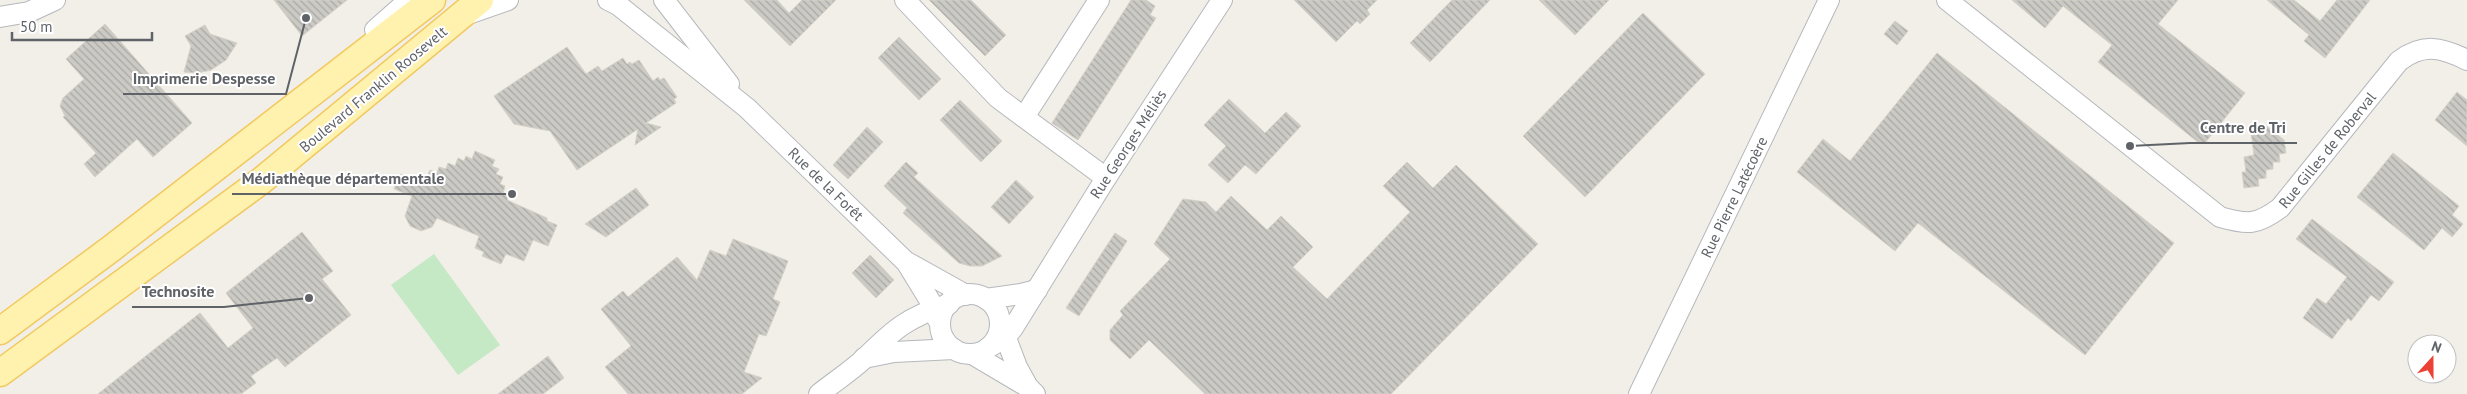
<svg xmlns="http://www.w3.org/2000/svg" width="2467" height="394" font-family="'PT Sans',sans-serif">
<defs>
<pattern id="building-back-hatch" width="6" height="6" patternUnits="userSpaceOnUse" patternTransform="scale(1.25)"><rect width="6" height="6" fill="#cccac5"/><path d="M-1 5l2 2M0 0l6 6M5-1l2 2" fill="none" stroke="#a9a8a4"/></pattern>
</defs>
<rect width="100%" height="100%" fill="#f1efe8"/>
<polygon fill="#c5e8c5" points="434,254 500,345 458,375 391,285"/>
<g fill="url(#building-back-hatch)" stroke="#d6d1c6">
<polygon points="274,0 347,0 302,36"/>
<polygon points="744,0 777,0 789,13 802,0 836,0 790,46"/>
<polygon points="929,0 971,0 1006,35 985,56"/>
<polygon points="1131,0 1146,0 1155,6 1150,15 1156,18 1078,140 1052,123"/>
<polygon points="1294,0 1377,0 1367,10 1370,14 1360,24 1357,21 1336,42"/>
<polygon points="1452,0 1490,0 1430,62 1410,43"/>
<polygon points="1539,0 1609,0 1575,35"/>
<polygon points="2012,0 2178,0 2158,24 2245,93 2205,143 2199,143 2098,62 2112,45 2063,6 2045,28"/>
<polygon points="2267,0 2294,0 2320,21 2337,0 2370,0 2325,58 2304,41 2309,35"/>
<polygon points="1643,13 1705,74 1585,197 1523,136"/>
<polygon points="1895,21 1908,31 1897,45 1884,34"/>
<polygon points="105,24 192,123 153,157 137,139 95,177 84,164 96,153 63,117 65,116 60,106 63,98 84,79 66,59"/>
<polygon points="205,25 210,34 237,43 226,60 211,70 197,73 184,72 191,46 185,36"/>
<polygon points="899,37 941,79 919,100 878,58"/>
<polygon points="567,47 586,74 598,66 602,71 623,58 627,64 630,62 632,64 639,60 653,81 658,77 660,80 664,78 677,97 674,99 676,103 646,123 661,127 635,145 638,129 577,170 550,131 514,124 494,96"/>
<polygon points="1937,53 2174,243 2085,355 1918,223 1895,251 1797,172 1823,139 1850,161"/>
<polygon points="2457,92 2467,100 2467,146 2435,120"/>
<polygon points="1229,99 1265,133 1286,112 1301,126 1256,174 1245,165 1228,183 1208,165 1226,146 1204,125"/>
<polygon points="960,100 1002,141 981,162 940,120"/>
<polygon points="2264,124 2284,140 2286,153 2279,154 2280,162 2273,162 2273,169 2266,170 2266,178 2258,179 2259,186 2244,188 2242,172 2246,172 2244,157 2254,155 2250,125"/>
<polygon points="867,127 883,142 848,179 833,165"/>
<polygon points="475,151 495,160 492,166 499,169 496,174 503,177 500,184 505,186 503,193 510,195 507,200 547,218 547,221 557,225 548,246 533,240 524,261 506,254 501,264 482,256 484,252 475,248 479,236 437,218 432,227 421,231 410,226 405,216 412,196 394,189 400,174 424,184 430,170 437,173 439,167 446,169 448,163 455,166 458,158 464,161 466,156 472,159"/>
<polygon points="2393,153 2459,206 2452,215 2463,224 2452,237 2442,228 2424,250 2357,197"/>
<polygon points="906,162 918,173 914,177 1002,256 982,266 970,266 959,263 903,213 907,208 884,186"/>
<polygon points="1407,162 1433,188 1456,165 1538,244 1391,394 1205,394 1149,340 1130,359 1110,340 1110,330 1123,315 1120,311 1170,259 1154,244 1183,199 1206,202 1216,212 1231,196 1267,230 1281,216 1313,247 1293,267 1327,299 1410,212 1383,186"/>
<polygon points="1016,180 1034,197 1009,224 991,207"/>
<polygon points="636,188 649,205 606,237 585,224"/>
<polygon points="2312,219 2394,282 2379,301 2371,295 2351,321 2348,318 2332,339 2303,318 2317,298 2326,304 2347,277 2296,239"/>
<polygon points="302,232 333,271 322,279 351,315 285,367 277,358 251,376 256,383 241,394 98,394 200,313 228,348 253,328 226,293"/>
<polygon points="1115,233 1127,241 1079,316 1066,308"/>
<polygon points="733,239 788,261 773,299 780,302 766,336 759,334 744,372 762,378 742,394 628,394 605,367 631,346 601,309 623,291 628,297 677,257 697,280 710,250 726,256"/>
<polygon points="870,255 894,280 876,298 852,273"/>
<polygon points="548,356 564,378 543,394 498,394"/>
</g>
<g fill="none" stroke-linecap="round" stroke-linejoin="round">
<defs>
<g id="minor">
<polyline points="608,0 618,5 747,108 905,261 966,295"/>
<polyline points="664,0 729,84"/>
<polyline points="905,0 998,98 1106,178"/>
<path d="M1947 0 2220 217C2248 225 2257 225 2280 208L2399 61C2423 43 2441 47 2467 60"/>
<polyline points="465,15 508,0"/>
<polyline points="0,17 29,12 55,0"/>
<polyline points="375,30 409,0"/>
<polyline points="1024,117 1099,0"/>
<polyline points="908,265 930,301 938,320"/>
<circle cx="970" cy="324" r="30"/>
<polyline points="986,299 1021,294 1037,290"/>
<polyline points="1001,325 1017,367 1028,387"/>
<polyline points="989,347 1005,338 1013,328 1106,178 1222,0"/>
<polyline points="972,354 1028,387 1035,394"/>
<polyline points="864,358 894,352 954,349"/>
<path d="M819 394C834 382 851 371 865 358 894 329 908 317 949 304"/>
<polyline points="1639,394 1829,0"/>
</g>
<g id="major">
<polyline points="0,331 112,248 432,0"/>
<polyline points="0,373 261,181 480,0"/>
</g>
</defs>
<use href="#minor" stroke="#b5b8bc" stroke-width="22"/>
<use href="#major" stroke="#f2c960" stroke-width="29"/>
<use href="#minor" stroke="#fff" stroke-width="20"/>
<use href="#major" stroke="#fff2af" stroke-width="26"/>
</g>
<g text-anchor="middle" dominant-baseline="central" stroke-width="4" stroke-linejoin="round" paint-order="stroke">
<g font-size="15" fill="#5f6368" stroke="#fff">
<text transform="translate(373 89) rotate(-40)">Boulevard Franklin Roosevelt</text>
<text transform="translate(1128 144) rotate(-57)">Rue Georges Méliès</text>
<text transform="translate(2327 150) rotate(-51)">Rue Gilles de Roberval</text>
<text transform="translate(826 184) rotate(44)">Rue de la Forêt</text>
<text transform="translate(1734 197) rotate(-64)">Rue Pierre Latécoère</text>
</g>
</g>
<path fill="none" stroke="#5f6368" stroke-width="2" d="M306 18L286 94H123M2130 146L2190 143H2297M512 194L454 194H232M309 298L224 307H132"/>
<g fill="#5f6368" stroke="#fff" stroke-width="2">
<circle cx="306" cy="18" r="5"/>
<circle cx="2130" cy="146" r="5"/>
<circle cx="512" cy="194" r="5"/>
<circle cx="309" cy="298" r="5"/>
</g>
<g font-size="16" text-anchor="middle" font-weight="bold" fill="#5f6368" stroke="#fff" stroke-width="4" stroke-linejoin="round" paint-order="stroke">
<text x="204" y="84">Imprimerie Despesse</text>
<text x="2243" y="133">Centre de Tri</text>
<text x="343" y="184">Médiathèque départementale</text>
<text x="178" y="297">Technosite</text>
</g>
<g transform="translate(2432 359) rotate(21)"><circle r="24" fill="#ffffff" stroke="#bfc1c3"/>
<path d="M0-4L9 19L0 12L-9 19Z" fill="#ea4335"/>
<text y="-8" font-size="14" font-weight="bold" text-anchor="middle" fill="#5f6368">N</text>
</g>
<path d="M12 32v8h140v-8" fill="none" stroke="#5f6368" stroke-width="2.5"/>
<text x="20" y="32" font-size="15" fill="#5f6368" stroke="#ffffff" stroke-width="4" paint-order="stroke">50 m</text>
</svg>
